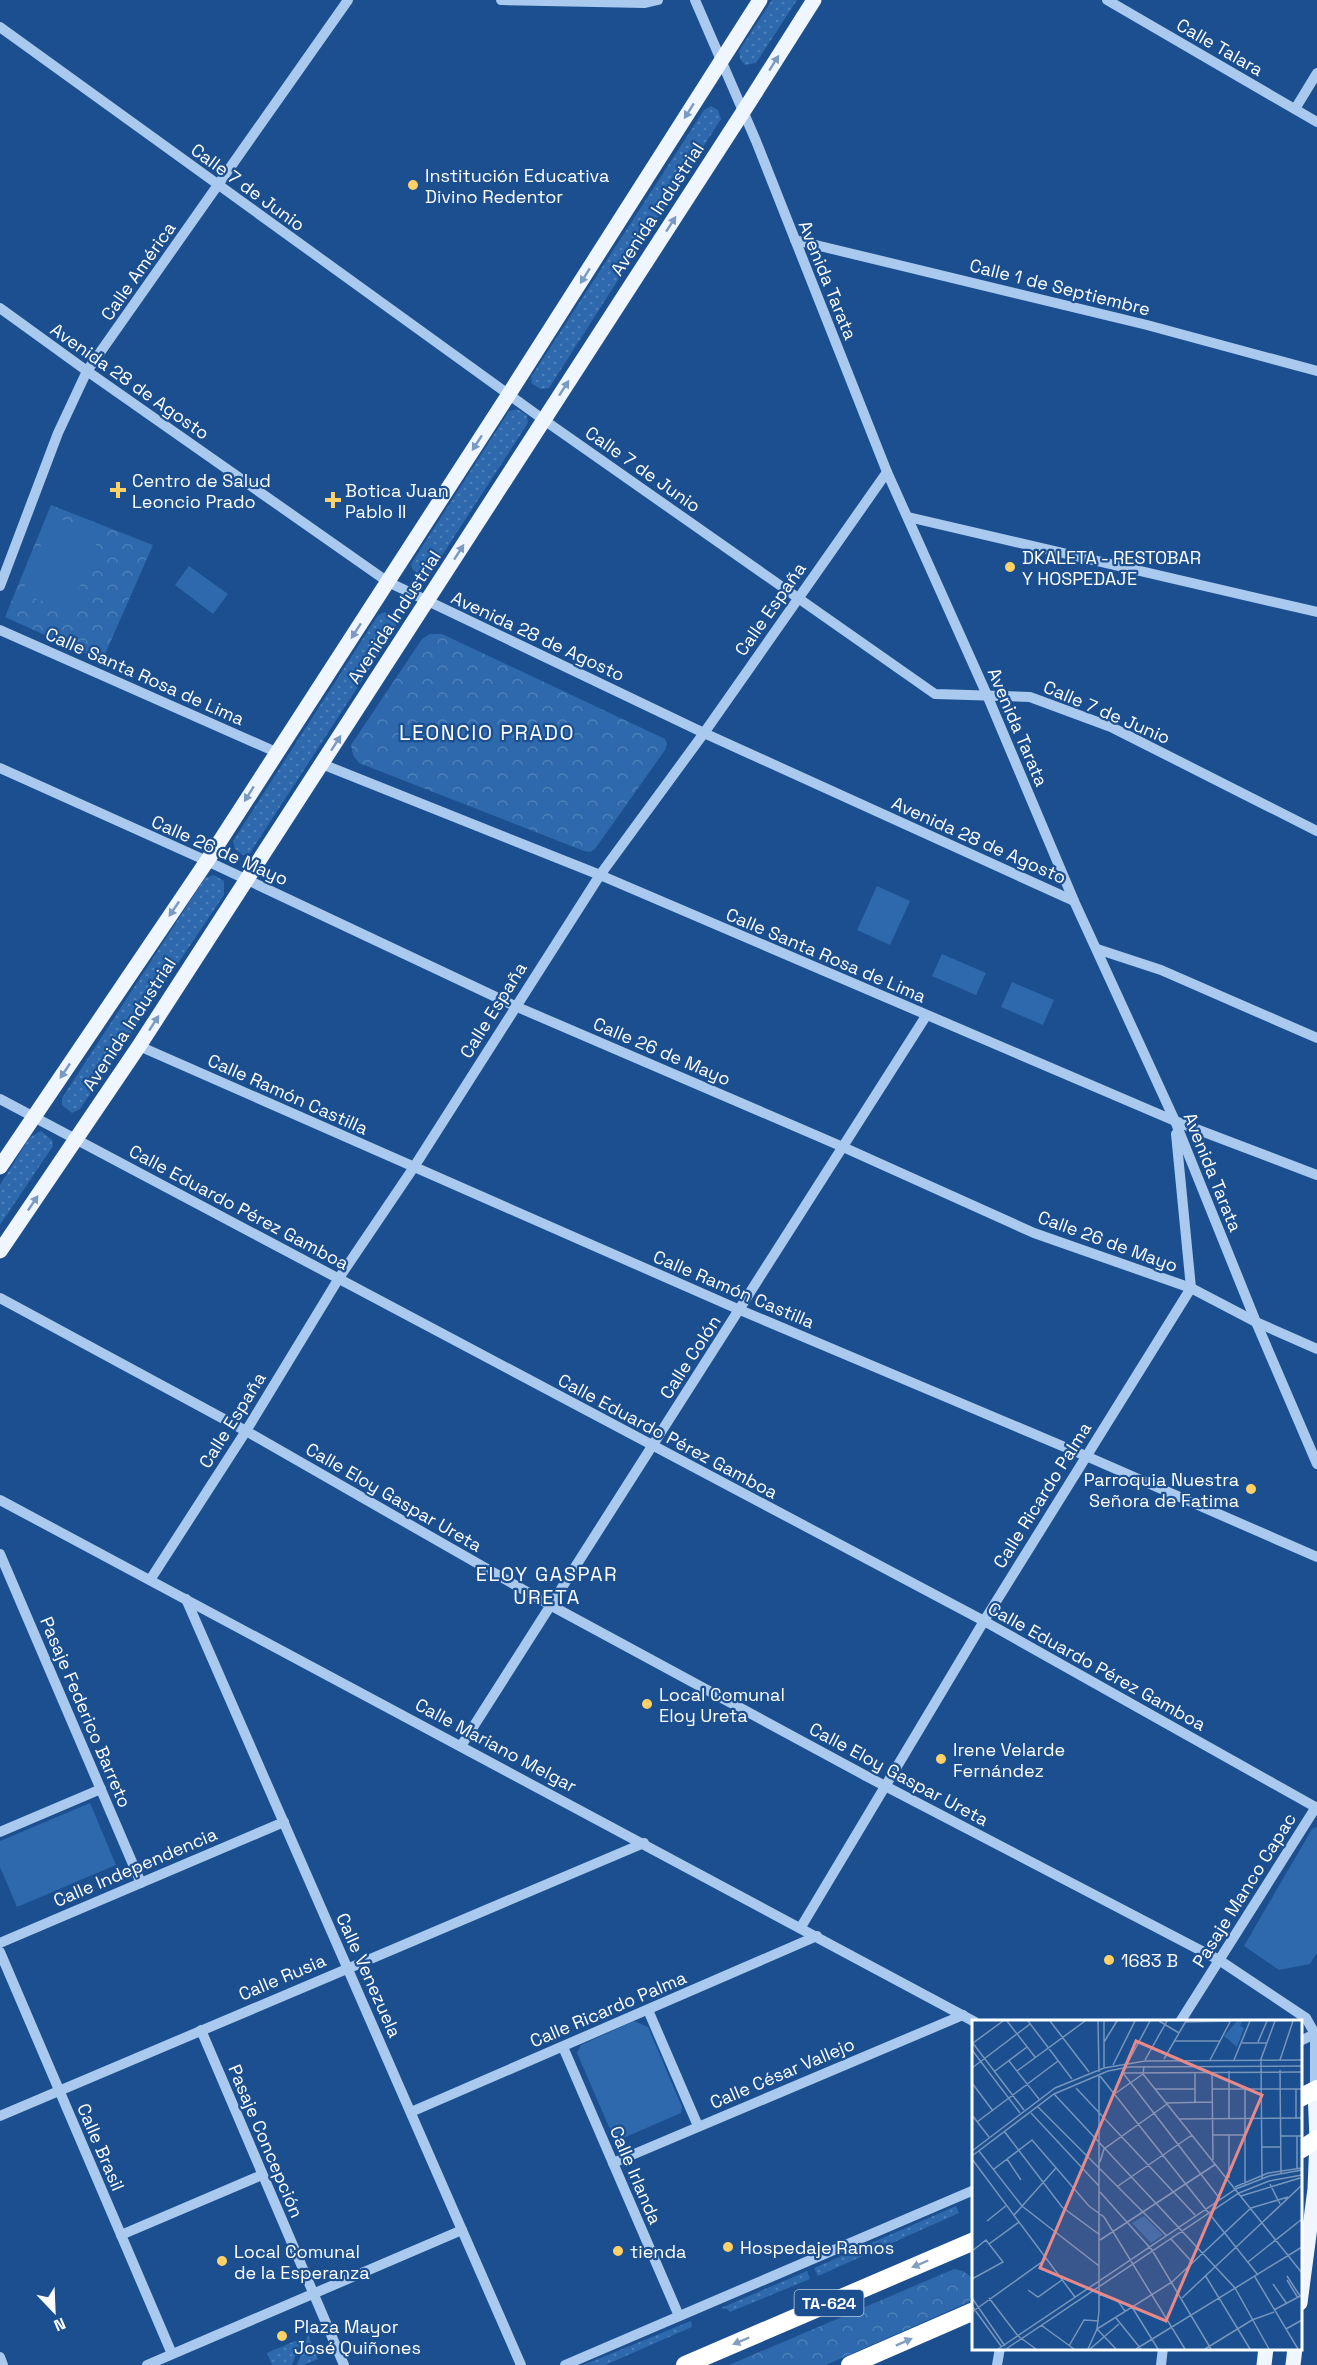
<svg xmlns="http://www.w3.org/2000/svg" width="1317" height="2365" font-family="'Space Grotesk',sans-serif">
<defs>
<pattern id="grass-dots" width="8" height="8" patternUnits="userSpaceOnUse" patternTransform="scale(1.5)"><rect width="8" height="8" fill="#2e69ad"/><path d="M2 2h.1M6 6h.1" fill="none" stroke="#4d80b9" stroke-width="1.8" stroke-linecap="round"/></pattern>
<pattern id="forest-crowns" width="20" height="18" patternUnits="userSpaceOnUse" patternTransform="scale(1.5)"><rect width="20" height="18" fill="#2e69ad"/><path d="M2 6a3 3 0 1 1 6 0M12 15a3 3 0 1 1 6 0" fill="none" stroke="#4d80b9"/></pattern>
</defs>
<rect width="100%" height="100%" fill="#1b4f8f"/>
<g fill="url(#grass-dots)">
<polygon points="772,0 797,0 756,63 745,65 740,59 739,51"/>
<polygon points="711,106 718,110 721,119 549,388 541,389 532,384 531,377 704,110"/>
<polygon points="517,409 527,415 528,423 430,574 421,576 413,570 411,564 509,411"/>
<polygon points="385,612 396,619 396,628 250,853 243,855 235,849 233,841 378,615"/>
<polygon points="214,875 224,881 224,895 80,1109 72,1113 62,1105 62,1098 205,878"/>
<polygon points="41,1131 52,1140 53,1146 0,1225 0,1185 30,1137"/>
<polygon points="956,2206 959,2213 818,2276 814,2268"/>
<polygon points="807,2271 810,2279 730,2312 727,2309 721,2308"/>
<polygon points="691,2321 692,2327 605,2365 583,2365"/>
<polygon points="308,2335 318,2359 304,2365 297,2365"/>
<polygon points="302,2338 292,2365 272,2365 267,2353"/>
</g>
<g fill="url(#forest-crowns)">
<polygon points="51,505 153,545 102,661 5,617"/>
<polygon points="430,634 442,634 665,739 667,744 665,750 595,849 590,852 584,851 359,763 353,755 351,745 422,639"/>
<polygon points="954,2269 963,2271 971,2277 973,2293 969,2302 826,2365 729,2365"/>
</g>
<g fill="#2e69ad">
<polygon points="53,516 100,535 69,612 22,593"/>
<polygon points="189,566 228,594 213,614 175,585"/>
<polygon points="877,886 910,901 890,945 857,930"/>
<polygon points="942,954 986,973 976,995 932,976"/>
<polygon points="1012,982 1054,1000 1043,1025 1001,1007"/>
<polygon points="90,1803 116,1865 17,1907 0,1867 0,1841"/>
<polygon points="1317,1827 1317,1953 1310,1964 1279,1970 1244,1946 1312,1829"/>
<polygon points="634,2021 648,2027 682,2107 681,2113 621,2139 613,2136 577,2053 581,2045"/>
</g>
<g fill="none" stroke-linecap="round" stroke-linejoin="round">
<g stroke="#a9c9ee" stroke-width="10">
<polyline points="501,0 645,3 658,0"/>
<polyline points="695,0 756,141 887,472 987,695 1074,901 1175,1121 1256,1322 1317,1464"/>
<polyline points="1107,0 1317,122"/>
<polyline points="0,27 544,420 935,694 1030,697 1111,727 1317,831"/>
<polyline points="1295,109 1317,73"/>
<polyline points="795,240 1147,325 1317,371"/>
<polyline points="0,308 87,371 388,582 704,733 1074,901"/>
<polyline points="908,517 1317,612"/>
<polyline points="0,586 58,433 87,371 348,0"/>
<polyline points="0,630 276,752"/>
<polyline points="322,764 600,875 1175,1121 1317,1175"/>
<polyline points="0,768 207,861 515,1006 843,1147 1034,1233 1191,1288 1256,1322 1317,1349"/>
<polyline points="1097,949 1161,970 1317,1038"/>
<polyline points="139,1046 740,1310 1086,1456 1317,1557"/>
<polyline points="0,1099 984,1621 1317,1808"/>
<polyline points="0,1298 246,1431 550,1605 866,1776 1219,1960 1306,2018 1315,2034 1315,2090"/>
<polyline points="0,1500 975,2022"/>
<polyline points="0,1554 141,1883"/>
<polyline points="150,1580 246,1431 339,1278 414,1167 600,875 704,733 887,472"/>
<polyline points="186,1599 521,2365"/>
<polyline points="461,1746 926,1016"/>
<polyline points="0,1832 101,1789"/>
<polyline points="801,1927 984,1621 1191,1288 1176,1134"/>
<polyline points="0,1943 284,1822"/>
<polyline points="0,1952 172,2354"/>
<polyline points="648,2010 698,2126"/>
<polyline points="1180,2022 1316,1807"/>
<polyline points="201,2030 344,2365"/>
<polyline points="1300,2041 1315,2034"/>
<polyline points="563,2047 679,2316"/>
<polyline points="411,2112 817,1936"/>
<polyline points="0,2116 644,1843"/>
<polyline points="613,2163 963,2015"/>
<polyline points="121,2235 262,2175"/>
<polyline points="0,2357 3,2365"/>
<polyline points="147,2365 462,2230"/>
<polyline points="565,2365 974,2190"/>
<polyline points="997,2365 1000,2348"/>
<polyline points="1161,2365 1163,2348"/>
</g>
<g stroke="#f0f6ff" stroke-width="15">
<polyline points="0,1167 207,861 509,394 760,0"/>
<polyline points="0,1251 139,1046 743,112 814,0"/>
<polyline points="1300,2303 1315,2189 1317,2139 1315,2090"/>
<polyline points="1264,2365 1266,2348"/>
<polyline points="1293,2365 1295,2348"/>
</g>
<g stroke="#fff" stroke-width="18">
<polyline points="1300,2098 1317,2089"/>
<polyline points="1300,2150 1317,2139"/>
<polyline points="685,2365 974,2241"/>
<polyline points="850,2365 974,2311"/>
</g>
</g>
<defs><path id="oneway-solid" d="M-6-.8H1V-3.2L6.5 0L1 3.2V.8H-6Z" transform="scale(1.5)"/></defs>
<g fill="#7b9ac1">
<use href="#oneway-solid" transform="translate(774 63) rotate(-58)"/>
<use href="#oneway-solid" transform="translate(689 111) rotate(122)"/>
<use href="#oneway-solid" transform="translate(671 224) rotate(-57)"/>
<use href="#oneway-solid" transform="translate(585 276) rotate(122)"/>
<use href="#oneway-solid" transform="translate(564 388) rotate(-57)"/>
<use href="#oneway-solid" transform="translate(477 443) rotate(123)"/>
<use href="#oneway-solid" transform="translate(459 552) rotate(-57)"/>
<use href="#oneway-solid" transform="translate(356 631) rotate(123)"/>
<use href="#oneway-solid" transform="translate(336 743) rotate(-57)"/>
<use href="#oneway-solid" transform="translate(249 794) rotate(122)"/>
<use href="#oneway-solid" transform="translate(174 909) rotate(124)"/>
<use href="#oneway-solid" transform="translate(154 1023) rotate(-57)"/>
<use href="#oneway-solid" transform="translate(65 1071) rotate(124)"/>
<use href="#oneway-solid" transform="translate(33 1203) rotate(-56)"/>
</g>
<g fill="#829ec1">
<use href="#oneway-solid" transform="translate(920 2264) rotate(157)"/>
<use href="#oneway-solid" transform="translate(741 2341) rotate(157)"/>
<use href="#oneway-solid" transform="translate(904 2342) rotate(-24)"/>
</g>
<g fill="#ffd166" stroke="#1b4f8f" stroke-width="2">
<circle cx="413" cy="185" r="6"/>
<path d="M115 481h6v6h6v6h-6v6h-6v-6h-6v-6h6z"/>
<path d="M330 491h6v6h6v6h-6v6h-6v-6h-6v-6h6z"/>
<circle cx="1010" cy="567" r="6"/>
<circle cx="1251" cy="1489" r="6"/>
<circle cx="647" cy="1704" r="6"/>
<circle cx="941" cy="1759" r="6"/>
<circle cx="1109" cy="1960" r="6"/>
<circle cx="728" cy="2247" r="6"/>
<circle cx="618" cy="2251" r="6"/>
<circle cx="222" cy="2261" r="6"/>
<circle cx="282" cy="2336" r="6"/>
</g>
<g text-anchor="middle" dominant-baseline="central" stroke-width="4.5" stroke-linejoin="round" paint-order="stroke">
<rect fill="#1b4f8f" stroke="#bbcadd" stroke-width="1.5" x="794.5" y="2290" width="69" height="26" rx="4.5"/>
<g font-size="16" font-weight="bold" fill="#fff">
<text x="829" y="2303">TA-624</text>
</g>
<g font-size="18" fill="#fff" stroke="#1b4f8f">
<text transform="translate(1220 47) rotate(30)">Calle Talara</text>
<text transform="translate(248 187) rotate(36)">Calle 7 de Junio</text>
<text transform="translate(657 209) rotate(-57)">Avenida Industrial</text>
<text transform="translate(138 271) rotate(-55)">Calle América</text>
<text transform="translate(828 280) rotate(68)">Avenida Tarata</text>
<text transform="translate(1060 287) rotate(14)">Calle 1 de Septiembre</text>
<text transform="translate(130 381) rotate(35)">Avenida 28 de Agosto</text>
<text transform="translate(643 469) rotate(35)">Calle 7 de Junio</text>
<text transform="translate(770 609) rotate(-55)">Calle España</text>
<text transform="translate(394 617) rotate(-57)">Avenida Industrial</text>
<text transform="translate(538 636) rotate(25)">Avenida 28 de Agosto</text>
<text transform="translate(145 676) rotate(24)">Calle Santa Rosa de Lima</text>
<text transform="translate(1107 712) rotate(23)">Calle 7 de Junio</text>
<text transform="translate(1018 727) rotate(67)">Avenida Tarata</text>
<text transform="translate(979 840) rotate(24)">Avenida 28 de Agosto</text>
<text transform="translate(220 850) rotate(24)">Calle 26 de Mayo</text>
<text transform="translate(826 955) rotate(23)">Calle Santa Rosa de Lima</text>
<text transform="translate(493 1010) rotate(-58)">Calle España</text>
<text transform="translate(129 1024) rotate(-57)">Avenida Industrial</text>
<text transform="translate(662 1051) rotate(23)">Calle 26 de Mayo</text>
<text transform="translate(288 1094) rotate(24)">Calle Ramón Castilla</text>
<text transform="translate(1213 1172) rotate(68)">Avenida Tarata</text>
<text transform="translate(239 1207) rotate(28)">Calle Eduardo Pérez Gamboa</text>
<text transform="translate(1108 1241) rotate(20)">Calle 26 de Mayo</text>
<text transform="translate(734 1289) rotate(23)">Calle Ramón Castilla</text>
<text transform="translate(690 1357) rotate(-57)">Calle Colón</text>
<text transform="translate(232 1420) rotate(-58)">Calle España</text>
<text transform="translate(668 1436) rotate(28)">Calle Eduardo Pérez Gamboa</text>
<text transform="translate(1042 1495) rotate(-58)">Calle Ricardo Palma</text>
<text transform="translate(394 1497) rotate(30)">Calle Eloy Gaspar Ureta</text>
<text transform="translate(1097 1666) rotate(29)">Calle Eduardo Pérez Gamboa</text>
<text transform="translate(86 1712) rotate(67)">Pasaje Federico Barreto</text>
<text transform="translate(496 1745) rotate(28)">Calle Mariano Melgar</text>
<text transform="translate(899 1774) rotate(28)">Calle Eloy Gaspar Ureta</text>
<text transform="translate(135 1867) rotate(-23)">Calle Independencia</text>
<text transform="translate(1244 1890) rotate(-58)">Pasaje Manco Capac</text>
<text transform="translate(369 1975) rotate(66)">Calle Venezuela</text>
<text transform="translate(282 1977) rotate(-23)">Calle Rusia</text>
<text transform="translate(608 2009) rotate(-23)">Calle Ricardo Palma</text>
<text transform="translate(782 2073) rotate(-23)">Calle César Vallejo</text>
<text transform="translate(266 2141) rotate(67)">Pasaje Concepción</text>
<text transform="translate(101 2147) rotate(67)">Calle Brasil</text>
<text transform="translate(636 2175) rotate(67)">Calle Irlanda</text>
</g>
<g font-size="18" fill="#fff" stroke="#1b4f8f" text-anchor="start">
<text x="425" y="175">Institución Educativa<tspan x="425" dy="21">Divino Redentor</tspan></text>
<text x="132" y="480">Centro de Salud<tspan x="132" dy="21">Leoncio Prado</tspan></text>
<text x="345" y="490">Botica Juan<tspan x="345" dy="21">Pablo II</tspan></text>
<text x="1022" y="557">DKALETA - RESTOBAR<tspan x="1022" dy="21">Y HOSPEDAJE</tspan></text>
<text x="1239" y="1479" text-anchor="end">Parroquia Nuestra<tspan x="1239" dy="21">Señora de Fatima</tspan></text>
<text x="659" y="1694">Local Comunal<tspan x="659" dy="21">Eloy Ureta</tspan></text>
<text x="953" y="1749">Irene Velarde<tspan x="953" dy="21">Fernández</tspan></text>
<text x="1121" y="1960">1683 B</text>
<text x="740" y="2247">Hospedaje Ramos</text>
<text x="234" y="2251">Local Comunal<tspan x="234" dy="21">de la Esperanza</tspan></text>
<text x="630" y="2251">tienda</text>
<text x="294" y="2326">Plaza Mayor<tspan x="294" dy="21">José Quiñones</tspan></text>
</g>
<g font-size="20" letter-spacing="1.5" fill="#fff" stroke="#1b4f8f">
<text x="547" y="1574">ELOY GASPAR<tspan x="547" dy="23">URETA</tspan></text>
</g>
<g font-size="21" letter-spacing="1.5" fill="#fff" stroke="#1b4f8f">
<text x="487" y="732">LEONCIO PRADO</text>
</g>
</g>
<g transform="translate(972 2020)">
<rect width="330" height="330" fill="#1b4f8f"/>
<path d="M172 196 191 215 179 223 160 203Z" fill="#2e69ad"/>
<path d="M265 1H270L268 6 272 8 265 27 252 16Z" fill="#2e69ad"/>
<path fill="none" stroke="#7695bc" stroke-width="1.5" d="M35 1 63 37M56 1 100 59M78 1 117 52M126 1 127 52M132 1V47M187 1 207 13M214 2 259 1M202 21H248M0 22 52 90M132 22 145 1M286 22 295 1M1 23 31 1M270 23H295M0 30 48 93M192 39 214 1M173 40 195 1M238 40 258 2M262 40 278 1M308 40 321 1M37 41 67 79M141 45 163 1M154 46 178 1M172 46 171 54 330 253M0 48 58 4M308 50 309 153M23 51 55 27M45 51 113 1M257 51V98M223 52V82M240 52 241 140M151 53 330 52M151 53 248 179M128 56 286 255M0 63 21 91M104 68 223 195M183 69H223M240 69H330M273 69V165M324 69V99M82 74 263 268 297 329M141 75 171 54M194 83 240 82M66 87 194 215M59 93 127 166M0 95 17 117M207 99 330 98M5 102 86 41M32 111 90 187 128 215M241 115H273M257 115V158M308 116H330M325 116V149M290 127H309M0 131 83 68 132 48 173 41 330 40M7 131 50 186 127 246M0 136 82 74 136 51 157 47 330 46M0 139 103 277M35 139 49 160M128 142 132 129 195 84M22 149 60 120 117 186 132 197 213 329M290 158 289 39 303 1M298 164 308 184M146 166 220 115M263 167 296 153 330 148M128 172 180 230 239 329M269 176 328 158M42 195 84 148M15 201 35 185M199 219 220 242M128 220 244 144M17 224 47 202M0 231 14 220 31 242 0 259M276 242 330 199M233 255 278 329M315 256 328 276M283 257 326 329M315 260 326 278M301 264 315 284M56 270 66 277 90 260M127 274 146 281 153 291M0 278 33 326M17 278 46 316 64 329M210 278 330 165M0 286 29 326M160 287 186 329M302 290 330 275M0 292 74 239M144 298 169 329M69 305 102 329M314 309 330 300M97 326 112 300 127 301M26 329 264 169 297 156 330 150M34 329 267 173 297 161 330 155M116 329 125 309 127 291V56M118 329 147 304M144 329 125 309 200 262 279 188 316 177M164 329 330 227M233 329 280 300 302 292"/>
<path fill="#e88989" fill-opacity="0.15" stroke="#e88989" stroke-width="3" d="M164 21 290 75 194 301 68 248Z"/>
<rect width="330" height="330" fill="none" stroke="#fff" stroke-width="3"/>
</g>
<g transform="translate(54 2311) rotate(157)" stroke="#1b4f8f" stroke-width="4.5" paint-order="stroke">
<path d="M0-4.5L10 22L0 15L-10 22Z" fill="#ffffff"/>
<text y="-9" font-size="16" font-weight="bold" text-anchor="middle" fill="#ffffff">N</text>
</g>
</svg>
